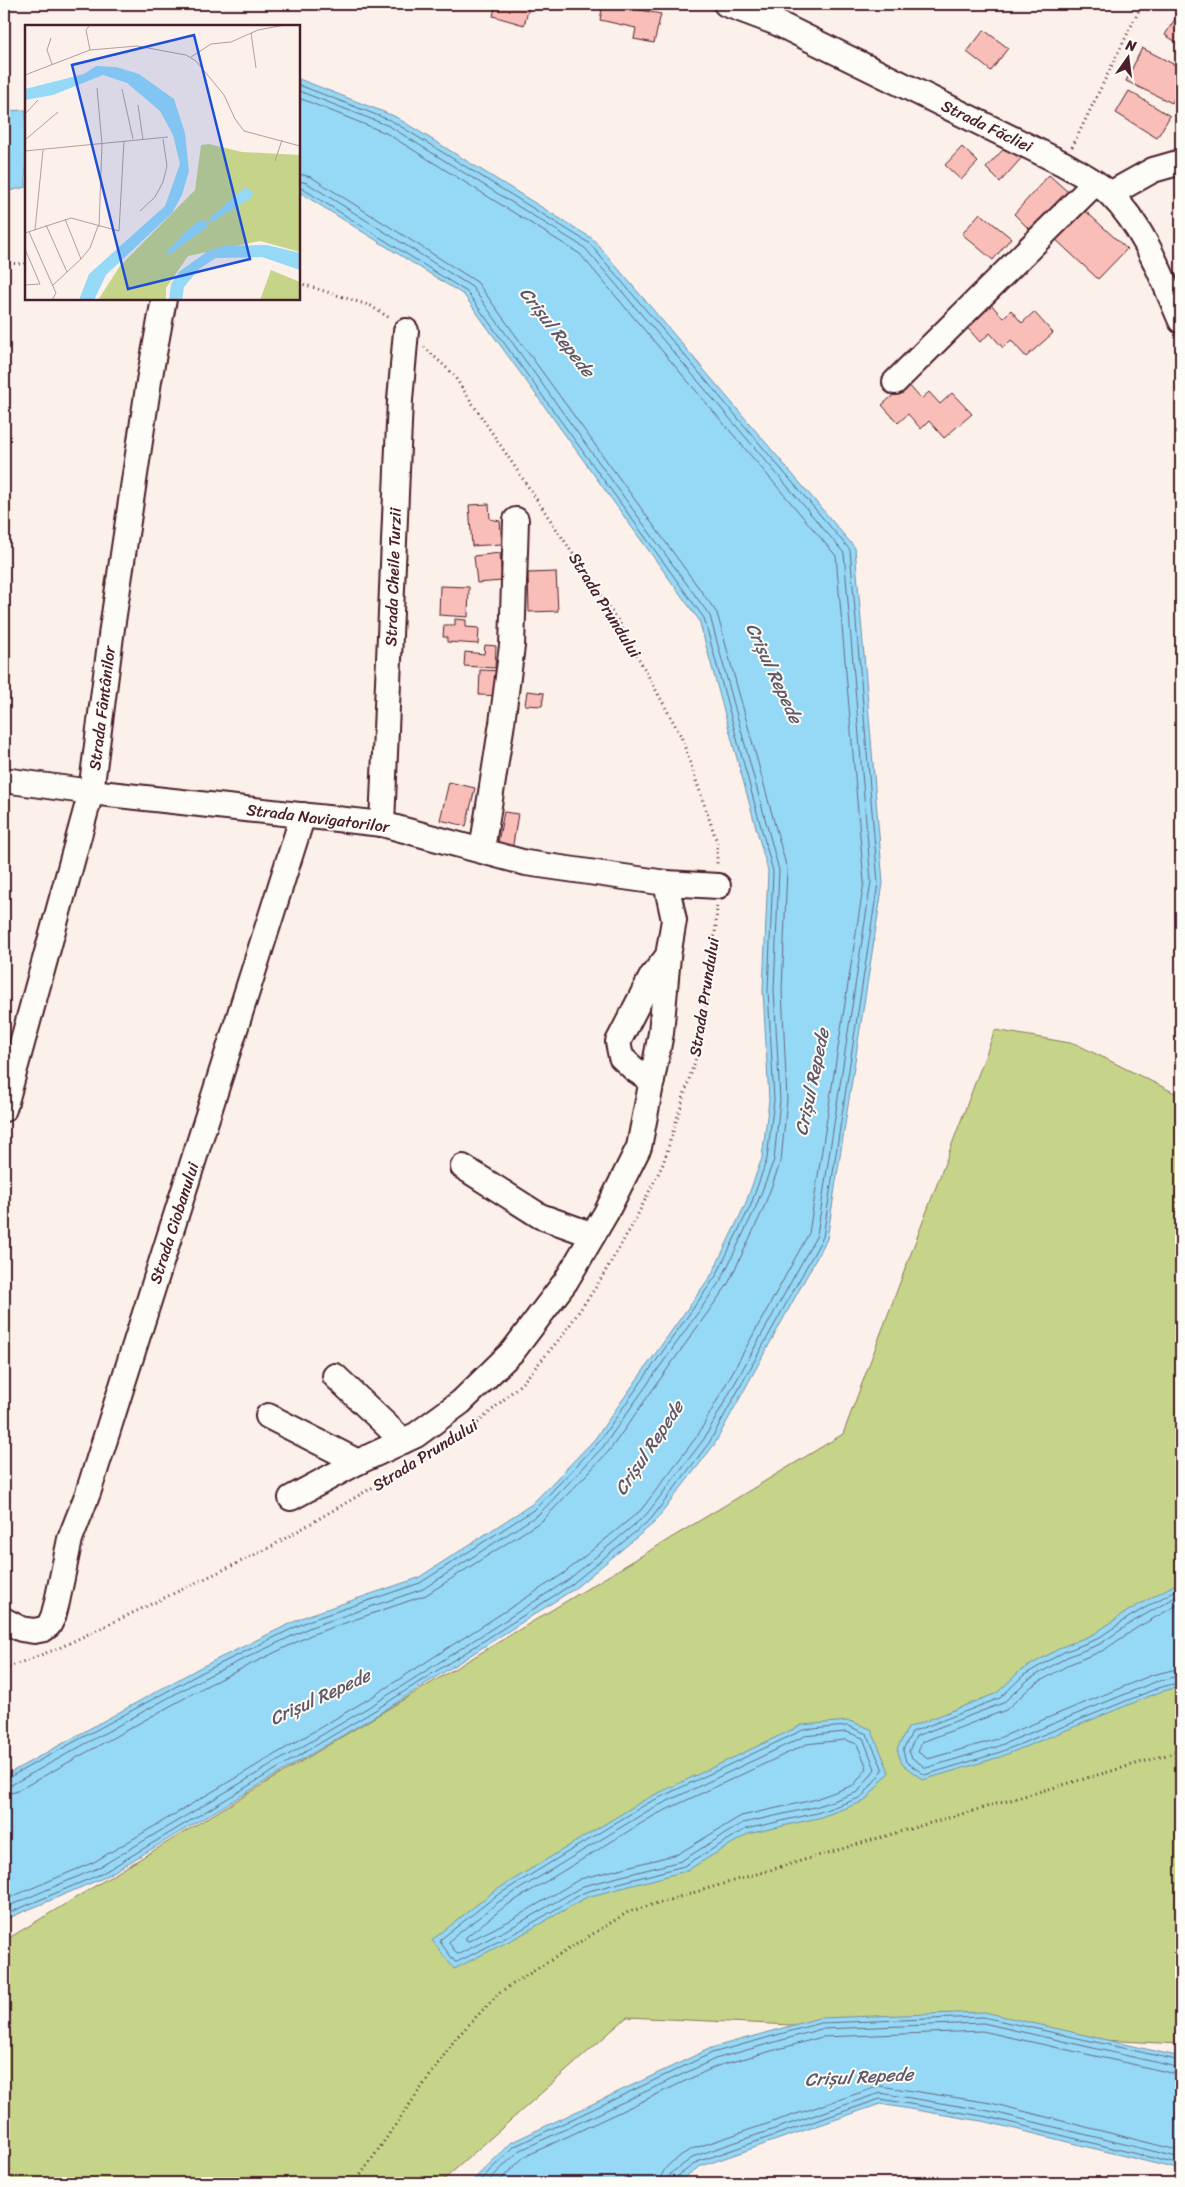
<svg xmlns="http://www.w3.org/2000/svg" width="1185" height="2187" font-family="Sriracha,sans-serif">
<rect width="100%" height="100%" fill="#fcf0ea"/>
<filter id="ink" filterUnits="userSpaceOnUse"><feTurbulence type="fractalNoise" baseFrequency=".02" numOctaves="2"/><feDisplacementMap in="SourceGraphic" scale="10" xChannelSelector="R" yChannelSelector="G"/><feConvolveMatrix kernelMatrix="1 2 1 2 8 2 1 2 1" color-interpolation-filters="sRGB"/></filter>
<g filter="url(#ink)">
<polygon fill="#c5d488" stroke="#887a5a" points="995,1030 1076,1044 1181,1096 1181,2044 627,2017 440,2183 4,2183 4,1941 843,1434"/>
<g fill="#95d9f7" stroke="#778fa5">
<polygon points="299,79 394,116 593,239 855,548 883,883 827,1239 714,1445 654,1523 574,1589 380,1713 103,1878 4,1920 4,1776 199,1668 306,1616 418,1578 532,1504 594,1440 712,1274 745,1205 762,1158 769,1100 763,990 768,871 699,620 464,295 299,192"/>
<polygon points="26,110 26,187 4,192 4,111"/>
<polygon points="1181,1581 1181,1686 1160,1692 1000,1757 923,1780 902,1764 897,1749 908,1728 997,1693 1020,1671 1062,1647 1094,1634 1128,1611"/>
<polygon points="849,1721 871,1729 889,1772 865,1801 818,1818 748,1834 686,1871 587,1897 519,1936 454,1969 432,1940 493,1892 646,1799 802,1725"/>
<polygon points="984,2012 1181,2057 1181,2170 987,2122 880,2104 699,2167 676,2183 470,2183 512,2142 711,2048 819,2018"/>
</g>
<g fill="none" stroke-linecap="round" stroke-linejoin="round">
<g stroke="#68697d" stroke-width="1">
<polyline points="1181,1587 1131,1616 1097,1639 1064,1652 1024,1675 1000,1698 912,1732 903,1750 906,1762 925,1775 998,1753 1158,1688 1181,1682"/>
<polyline points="1181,1594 1134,1621 1100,1644 1067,1657 1028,1680 1003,1703 916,1736 909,1751 912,1758 926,1768 996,1747 1155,1682 1181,1675"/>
<polyline points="1181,1603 1138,1627 1104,1650 1070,1664 1032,1686 1006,1710 922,1742 918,1752 928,1759 994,1740 1152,1675 1181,1668"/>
<polygon points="848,1726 867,1734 883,1770 862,1797 817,1813 746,1829 684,1866 585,1892 517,1932 457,1962 455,1962 440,1942 441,1939 496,1896 648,1803 803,1730"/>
<polygon points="847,1732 863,1738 875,1769 858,1792 815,1807 743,1823 681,1861 583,1886 514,1926 459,1954 457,1954 449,1943 450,1940 500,1901 651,1809 805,1736"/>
<polygon points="846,1740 857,1744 867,1768 854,1785 813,1800 741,1816 678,1854 580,1879 511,1920 469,1941 466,1940 466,1937 504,1907 655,1815 807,1744"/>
<polyline points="4,1780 201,1673 308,1621 420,1583 535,1509 598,1443 716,1276 750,1207 767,1159 774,1100 768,990 773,871 704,618 467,292 303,189 299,188"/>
<polyline points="4,1787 11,1785 204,1678 311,1627 423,1589 539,1514 603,1447 721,1280 755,1209 774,1160 780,1100 774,990 779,870 710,616 472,287 307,183 299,181"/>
<polyline points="4,1794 15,1792 208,1685 313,1634 426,1595 543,1520 609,1451 728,1284 762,1212 781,1161 787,1100 782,990 787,869 717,613 477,282 311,177 299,174"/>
<polyline points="4,1900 94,1862 370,1698 563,1574 641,1510 698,1435 809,1233 864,882 836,556 580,254 386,133 299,98"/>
<polyline points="4,1908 98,1868 374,1704 568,1580 646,1515 704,1439 817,1235 871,882 844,553 585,248 389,126 299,91"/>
<polyline points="4,1915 101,1874 377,1709 571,1585 651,1519 709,1443 823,1237 878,883 850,550 589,243 392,121 299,85"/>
<polyline points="477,2183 515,2146 712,2053 820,2023 983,2017 1181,2061"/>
<polyline points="486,2183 519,2151 715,2059 821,2029 983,2023 1181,2068"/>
<polyline points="497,2183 524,2157 717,2066 822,2037 982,2031 1181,2075"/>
<path d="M660 2183C660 2167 679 2156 692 2149L880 2086 991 2103 1181 2151"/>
<polyline points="667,2183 671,2173 695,2156 880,2093 989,2111 1181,2158"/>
<polyline points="673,2183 675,2178 697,2162 880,2099 988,2117 1181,2165"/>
</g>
</g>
<g fill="#fabeb8" stroke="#4a1f2b">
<polygon points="496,4 530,4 524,25 493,16"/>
<polygon points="603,4 635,4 634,9 661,14 654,43 634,39 636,28 600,20"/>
<polygon points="1181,9 1181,45 1165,35"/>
<polygon points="984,30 1008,48 991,71 967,52"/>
<polygon points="1142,48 1181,68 1181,84 1172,103 1126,81"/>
<polygon points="1129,91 1170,116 1157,138 1116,113"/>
<polygon points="1011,141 1025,154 1000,182 986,168"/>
<polygon points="962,147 978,162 961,180 945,165"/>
<polygon points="1049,175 1068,192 1032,232 1014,214"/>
<polygon points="1080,206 1127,249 1098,279 1052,236"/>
<polygon points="980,213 1011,238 993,260 962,234"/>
<polygon points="989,302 1003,318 1011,310 1022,323 1034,312 1053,333 1026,357 1011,340 1003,348 990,333 980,342 964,324"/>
<polygon points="907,383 921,399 929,392 940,404 952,393 972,414 944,438 929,421 921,429 908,414 898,423 882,405"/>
<polygon points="489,504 490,519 500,521 502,544 472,546 469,505"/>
<polygon points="500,553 502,581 477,583 474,556"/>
<polygon points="556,572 558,611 529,612 528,573"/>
<polygon points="440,586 469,587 468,617 439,615"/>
<polygon points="455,619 466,620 466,627 479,628 478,644 447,642 447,637 443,637 444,625 455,625"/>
<polygon points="485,645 496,646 495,668 464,666 465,652 484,654"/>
<polygon points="480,670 503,671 502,696 479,695"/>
<polygon points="527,691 544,693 542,706 525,705"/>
<polygon points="449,782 475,788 466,826 440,820"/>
<polygon points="504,812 518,814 512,850 497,847"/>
</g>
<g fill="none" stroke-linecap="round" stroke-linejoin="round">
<defs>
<g id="minor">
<path d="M726 4 777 23 1064 164C1079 173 1098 182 1111 195 1146 230 1162 278 1181 321"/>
<polyline points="1110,194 1153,170 1181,162"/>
<polyline points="895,382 1095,183"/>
<polyline points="4,780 91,792 382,824 526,863 666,883 718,886"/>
<polyline points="382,824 400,400 406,331"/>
<polyline points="482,850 502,723 512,646 516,520"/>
<polyline points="652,1081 634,1069 621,1057 618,1042 652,976 668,956"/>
<polyline points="4,1109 91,792 112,628 149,381 164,299"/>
<polyline points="463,1167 540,1216 593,1235"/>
<polyline points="335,1376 403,1441"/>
<polyline points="268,1416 358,1462"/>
<polyline points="291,1498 358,1462 416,1435 461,1402 513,1351 566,1281 606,1213 639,1147 661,1033 668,956 674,920 666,883"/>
<polyline points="4,1620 21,1629 34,1631 44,1629 49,1625 53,1617 57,1602 70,1539 88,1493 303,815"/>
</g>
</defs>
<use href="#minor" stroke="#4a1f2b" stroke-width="28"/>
<g stroke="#4a1f2b" stroke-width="3" stroke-dasharray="1 4" stroke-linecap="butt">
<polyline points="1072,147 1142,4"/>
<polyline points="4,263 26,264"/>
<polyline points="299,283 371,306 391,319"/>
<polyline points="424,347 452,373 620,624 681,736 717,842 717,866"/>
<polyline points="4,1669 59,1648 267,1549 469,1431 523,1382 562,1336 596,1287 632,1226 663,1164 701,1041 716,925 717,905"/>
<polyline points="355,2183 456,2038 500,1992 628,1912 892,1834 1181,1751"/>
</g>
<use href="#minor" stroke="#fdfcf7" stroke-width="24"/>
</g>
</g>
<g text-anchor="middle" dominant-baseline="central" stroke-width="4" stroke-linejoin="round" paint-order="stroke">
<g font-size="16" fill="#4a1f2b" stroke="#fdfcf7">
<text transform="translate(987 126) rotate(26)">Strada Făcliei</text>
<text transform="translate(393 577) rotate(-88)">Strada Cheile Turzii</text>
<text transform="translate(605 605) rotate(58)">Strada Prundului</text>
<text transform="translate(102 708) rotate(-83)">Strada Fântânilor</text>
<text transform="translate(318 818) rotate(7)">Strada Navigatorilor</text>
<text transform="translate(704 997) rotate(-81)">Strada Prundului</text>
<text transform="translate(174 1223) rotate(-72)">Strada Ciobanului</text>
<text transform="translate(425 1455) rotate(-32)">Strada Prundului</text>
</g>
<g font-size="18" font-style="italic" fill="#605768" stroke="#fdfcf7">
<text transform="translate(557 332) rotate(52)">Crișul Repede</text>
<text transform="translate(774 673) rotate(65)">Crișul Repede</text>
<text transform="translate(812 1082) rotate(-78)">Crișul Repede</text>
<text transform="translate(649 1448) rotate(-56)">Crișul Repede</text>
<text transform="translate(320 1697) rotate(-25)">Crișul Repede</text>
<text transform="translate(859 2077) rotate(-3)">Crișul Repede</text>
</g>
</g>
<g transform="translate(25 25)">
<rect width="275" height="275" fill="#fcf0ea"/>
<path d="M184 119 217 127 275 130V227L235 216 163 231 141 263V275H73L95 241 170 165 176 120ZM246 245 275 257V275H235Z" fill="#c5d488"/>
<path d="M71 41 91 42 114 49 149 74 160 108 164 146 157 170 147 188 81 250 69 275H54L64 249 140 181 155 139 148 110 135 86 102 58 78 50 28 70 0 75V64L59 49ZM220 162 229 168 226 173 185 198 184 194ZM181 195 182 202 144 230 141 228 159 208 174 196ZM242 220 275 228V245L237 232 191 233 174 244 159 262 157 275H144L146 259 155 246 183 226 199 221Z" fill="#95d9f7"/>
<path fill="none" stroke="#b59c9e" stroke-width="1" d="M65 0 61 5 65 25M226 8 231 43M26 13 22 25 27 39M166 32 186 19 206 17 233 5 260 0M0 50 65 25 112 21 161 30 171 36 199 70 210 94 219 106 275 121M72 63 77 119 74 202M97 64 108 114M113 80 118 115M0 89 13 75M0 115 33 87M0 126 143 112M250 136 257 115M115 186 130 172 138 157 142 141 138 114M40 194 56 234M21 200 42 247M10 205 18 125M4 207 31 268 27 275M0 208 46 193 94 206 99 116M0 224 15 259 0 260M28 260 56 234 65 223 73 201"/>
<path fill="#1d4ed8" fill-opacity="0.15" stroke="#1d4ed8" stroke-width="2.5" d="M169 10 225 234 103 264 47 40Z"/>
<rect width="275" height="275" fill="none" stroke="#4a1f2b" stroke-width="2.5"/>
</g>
<rect width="1185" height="2187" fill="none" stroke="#fdfcf7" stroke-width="20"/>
<rect x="10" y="10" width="1165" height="2167" fill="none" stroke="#4a1f2b" stroke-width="2" filter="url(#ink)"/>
<g transform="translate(1128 58) rotate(14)" stroke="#fdfcf7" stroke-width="4" paint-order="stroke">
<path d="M0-4L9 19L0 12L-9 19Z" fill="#4a1f2b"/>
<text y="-8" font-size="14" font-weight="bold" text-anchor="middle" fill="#4a1f2b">N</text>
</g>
</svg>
